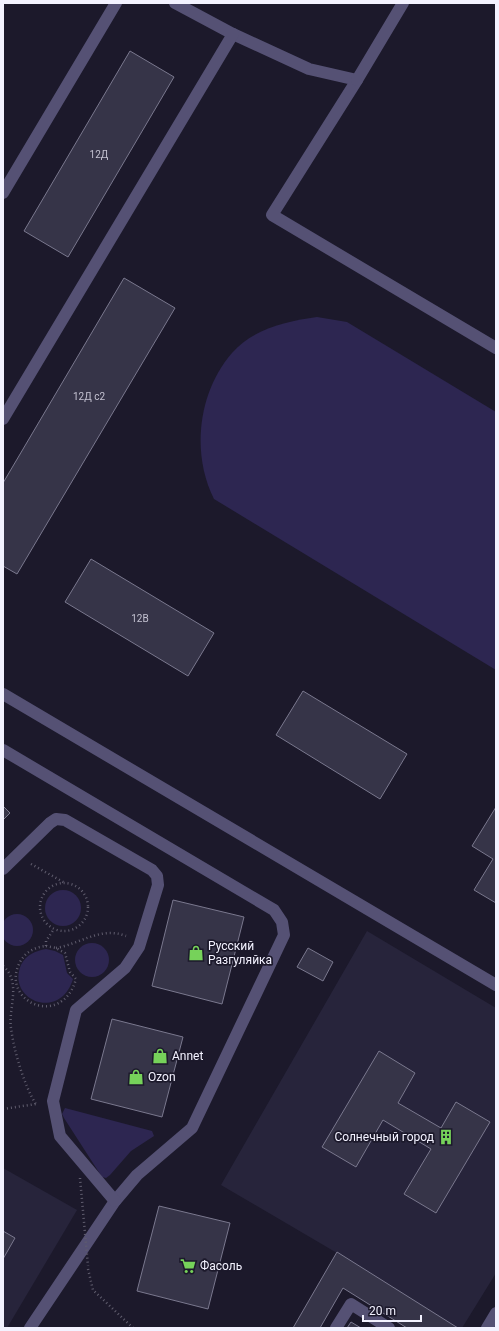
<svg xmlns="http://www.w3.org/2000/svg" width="499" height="1331" font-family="Roboto,sans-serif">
<rect width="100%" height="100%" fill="#1c192b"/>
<g fill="#27243b">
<polygon points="367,931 496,1008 496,1273 462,1328 458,1328 337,1253 221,1185"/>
<polygon points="3,1168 77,1210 7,1328 3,1328"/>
</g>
<g fill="#2d2651">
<path d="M317 317 347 322 496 412V670L214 499C191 453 198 392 232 353 253 329 287 321 317 317Z"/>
<circle cx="63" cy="908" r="18"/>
<circle cx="17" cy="930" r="16"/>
<circle cx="92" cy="960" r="17"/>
<path d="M46 949 55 951 63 955 67 973 73 979C60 1022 6 1000 21 965 26 955 35 951 46 949Z"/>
<polygon points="65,1108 152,1131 154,1136 131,1151 110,1175 106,1178 102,1177 64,1118 62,1114"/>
</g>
<g fill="#363448" stroke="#7a788e">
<polygon points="130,51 174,77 68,257 24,231"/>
<polygon points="124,278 175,308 17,574 3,566 3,483"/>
<polygon points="91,559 214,633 188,676 65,602"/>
<polygon points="303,691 407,754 380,799 276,735"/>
<polygon points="3,806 10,813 3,820"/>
<polygon points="496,807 496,903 474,890 493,859 472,846"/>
<polygon points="173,900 244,917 222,1004 152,986"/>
<polygon points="308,948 333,962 323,981 297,967"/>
<polygon points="112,1019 183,1037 162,1117 91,1099"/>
<polygon points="379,1051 415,1073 398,1103 441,1128 456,1102 490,1122 436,1213 404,1194 431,1149 383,1120 356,1167 322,1147"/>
<polygon points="159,1206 230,1223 208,1309 137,1291"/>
<polygon points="3,1231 15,1238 3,1259"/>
<polygon points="337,1252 458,1328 407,1328 343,1288 320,1328 293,1328"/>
<polygon points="351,1322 361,1328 347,1328"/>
</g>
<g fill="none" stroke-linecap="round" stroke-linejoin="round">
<g stroke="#605d6e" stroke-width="2.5" stroke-dasharray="1 3" stroke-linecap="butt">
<polyline points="31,864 65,883"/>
<circle cx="64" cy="907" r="24"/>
<path d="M46 946 56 948 65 953 70 972 76 979C62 1029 1 1002 19 964 24 953 34 947 46 946Z"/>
<polyline points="46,946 46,941 54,929"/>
<path d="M56 948C80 944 101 926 126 936"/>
<path d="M3 966C22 982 8 1008 11 1028 14 1051 24 1086 37 1106"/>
<polyline points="3,1109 36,1104"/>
<polyline points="88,1269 93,1290 133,1328"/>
</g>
<g stroke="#555174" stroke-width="12">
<polyline points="233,34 309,69 357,80 272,215 496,348"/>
<polyline points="357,80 403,3"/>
<polyline points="3,193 116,3"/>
<polyline points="3,419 233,34 175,3"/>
<polyline points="3,694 496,985"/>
<polyline points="3,750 274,910 282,922 284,935 192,1128 137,1175 115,1201 30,1328"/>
<polyline points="3,869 50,823 56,819 65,820 152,870 157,876 158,885 139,947 125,968 76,1010 53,1101 60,1136 115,1201"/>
<polyline points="336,1328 351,1304 389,1328"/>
<polyline points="487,1328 496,1313"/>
</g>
<polyline stroke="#605d6e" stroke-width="2.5" stroke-dasharray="1 3" stroke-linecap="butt" points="80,1178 88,1266"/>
</g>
<defs>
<symbol id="shop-bare" viewBox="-9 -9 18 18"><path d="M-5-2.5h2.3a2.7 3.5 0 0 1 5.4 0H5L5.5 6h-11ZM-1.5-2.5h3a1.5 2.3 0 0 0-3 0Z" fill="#76d25a" stroke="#1c192b" stroke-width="2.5" paint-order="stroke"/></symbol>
<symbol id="building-bare" viewBox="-9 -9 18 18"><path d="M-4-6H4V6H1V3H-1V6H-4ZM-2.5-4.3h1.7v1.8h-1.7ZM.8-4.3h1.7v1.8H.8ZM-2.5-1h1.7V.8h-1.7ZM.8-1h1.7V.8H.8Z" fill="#76d25a" stroke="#1c192b" stroke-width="2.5" paint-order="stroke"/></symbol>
<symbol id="supermarket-bare" viewBox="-9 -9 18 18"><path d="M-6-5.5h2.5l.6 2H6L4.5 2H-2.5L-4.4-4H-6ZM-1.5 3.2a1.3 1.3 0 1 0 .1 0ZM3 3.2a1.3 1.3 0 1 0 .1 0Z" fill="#76d25a" stroke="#1c192b" stroke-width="2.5" paint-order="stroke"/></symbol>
</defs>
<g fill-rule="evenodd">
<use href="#shop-bare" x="185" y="942" width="22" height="22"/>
<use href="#shop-bare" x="149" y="1045" width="22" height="22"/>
<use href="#shop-bare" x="125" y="1066" width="22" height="22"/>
<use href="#building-bare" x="435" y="1126" width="22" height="22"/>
<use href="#supermarket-bare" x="177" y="1255" width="22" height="22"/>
</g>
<g text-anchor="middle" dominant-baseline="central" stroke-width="3.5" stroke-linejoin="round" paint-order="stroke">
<g font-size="10" fill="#c4c2d1">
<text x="99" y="154">12Д</text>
<text x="89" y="396">12Д с2</text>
<text x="140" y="618">12В</text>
</g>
<g font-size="12" fill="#f3f2ff" stroke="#1c192b" text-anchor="start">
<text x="208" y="946">Русский<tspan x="208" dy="14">Разгуляйка</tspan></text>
<text x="172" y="1056">Annet</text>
<text x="148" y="1077">Ozon</text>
<text x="434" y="1137" text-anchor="end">Солнечный город</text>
<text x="200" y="1266">Фасоль</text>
</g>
</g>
<rect width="499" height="1331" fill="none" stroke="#f3f2ff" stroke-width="8"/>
<path d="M363 1315v6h58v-6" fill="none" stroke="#f3f2ff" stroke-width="2"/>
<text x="369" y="1315" font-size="12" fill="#f3f2ff" stroke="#1c192b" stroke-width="3" paint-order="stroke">20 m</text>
</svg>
